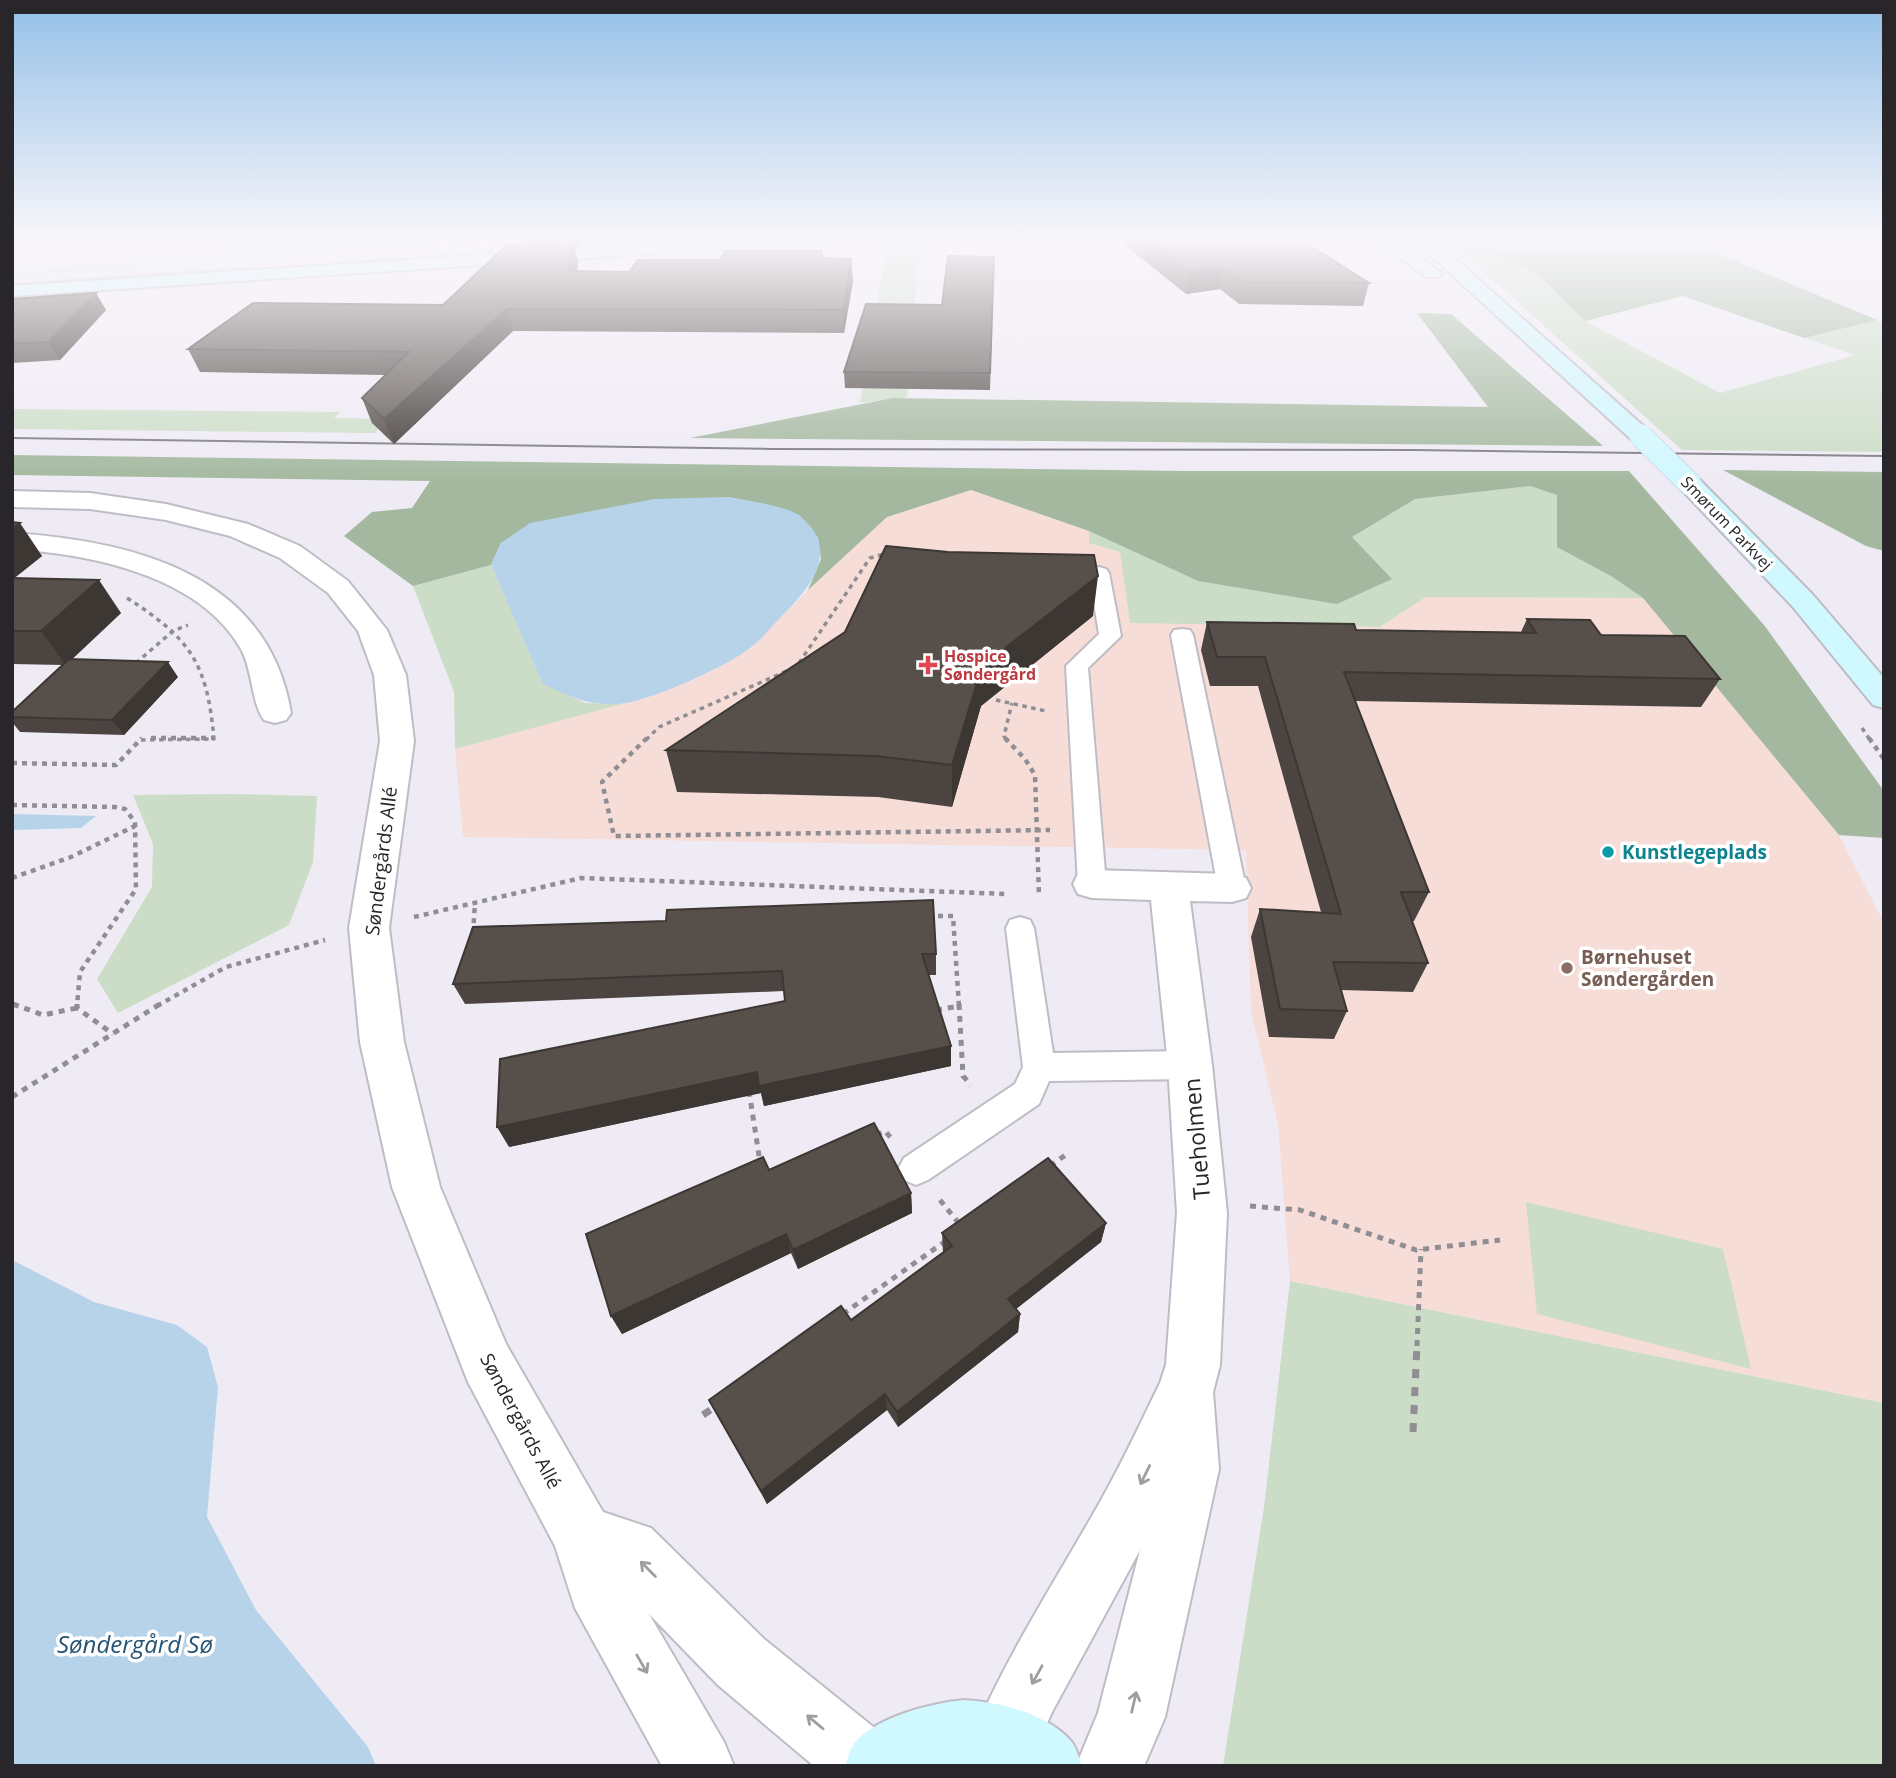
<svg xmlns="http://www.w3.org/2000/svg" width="1896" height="1778" font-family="'Open Sans',sans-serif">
<rect width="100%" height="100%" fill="#efebf5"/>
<polygon fill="#f7ddd7" points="971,490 1089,531 1089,543 1120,552 1130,622 1380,627 1426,597 1643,598 1839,835 1884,923 1884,1403 1290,1281 1278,1124 1251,1012 1246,850 463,837 455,749 622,704 691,681 749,649 808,590 887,517"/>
<g fill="#cbddc6">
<polygon points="237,238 442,239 229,254"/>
<polygon points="680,238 752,238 589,250 524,246"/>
<polygon points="920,238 907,397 860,403 888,241"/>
<polygon points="333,250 330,252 12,275 12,273"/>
<polygon points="1460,250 1509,257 1538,275 1585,321 1720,393 1855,355 1804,338 1877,320 1884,323 1884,452 1682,450"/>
<polygon points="261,265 224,274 12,287 12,283"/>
<polygon points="12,409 341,412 334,418 388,419 375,433 12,429"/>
<polygon points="1530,486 1557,495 1611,576 1643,598 1426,597 1380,627 1130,623 1120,552 1089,543 1089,531 1198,581 1392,579 1351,537 1415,499"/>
<polygon points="491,565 543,683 585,703 622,704 455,749 454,692 413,586"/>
<polygon points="230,794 317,796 313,862 289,925 118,1013 97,979 152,887 153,844 133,795"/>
<polygon points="1526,1202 1723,1249 1751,1369 1537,1314"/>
<polygon points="1290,1281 1884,1403 1884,1766 1223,1766 1264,1507"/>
</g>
<g fill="#a3b89e">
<polygon points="1442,238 1681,238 1877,320 1804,338 1683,296 1585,321 1538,275 1509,258 1460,250"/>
<polygon points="1417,313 1451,314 1603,446 690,438 893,398 1488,407"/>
<polygon points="12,455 1185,471 1629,471 1764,625 1884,791 1884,838 1839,835 1643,598 1611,576 1557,547 1557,495 1530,486 1415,499 1352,537 1392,579 1337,604 1198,581 1089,531 971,490 887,517 808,590 821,559 818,538 799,515 769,505 728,497 501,543 491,565 413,586 344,536 372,512 412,508 430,481 12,475"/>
<polygon points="1723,470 1884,472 1884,551 1866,546"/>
</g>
<g fill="#b7d3e9">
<path d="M728 497C747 501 785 505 800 516 843 551 808 590 780 618 770 628 761 640 750 648 728 666 646 703 618 704 585 705 572 697 543 684L491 565 501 543 530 523 654 499Z"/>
<polygon points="12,814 96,816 81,828 12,830"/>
<polygon points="12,1260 94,1302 177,1325 207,1347 218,1387 207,1517 256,1610 368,1747 376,1766 12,1766"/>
</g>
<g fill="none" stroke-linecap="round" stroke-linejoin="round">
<defs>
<g id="lane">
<polygon points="1099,567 1106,569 1109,573 1121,636 1088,668 1106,884 1102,891 1092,894 1082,891 1078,884 1066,666 1099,634 1089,573 1092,569"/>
<polygon points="1182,629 1190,630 1193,635 1246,888 1242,895 1232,898 1222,895 1218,888 1171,635 1174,630"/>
<polygon points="1020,917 1030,920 1034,928 1053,1053 1190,1051 1201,1055 1206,1065 1201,1075 1190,1079 1049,1081 1039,1104 928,1180 916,1185 904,1180 898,1169 904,1158 1015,1084 1023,1067 1006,928 1010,920"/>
</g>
<g id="street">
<polygon points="443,238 460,238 449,252 443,254 435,249"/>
<polygon points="481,238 497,238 491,249 485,251 477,246"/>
<polygon points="12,491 90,493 166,504 248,524 300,546 348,581 387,630 406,675 414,741 389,928 404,1042 440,1187 506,1344 603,1512 651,1528 764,1639 892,1742 902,1766 814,1766 718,1685 649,1614 724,1742 734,1766 662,1766 575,1608 555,1546 468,1382 392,1187 360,1042 349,928 380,741 374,675 358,631 328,593 280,558 230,536 166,520 90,509 12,507"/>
<path d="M12 533C134 541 268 574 291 713L286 720 275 723 264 720C251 702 253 671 241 649 199 575 90 554 12 549Z"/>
<path d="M1092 870 1232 874 1246 878 1251 888 1246 898 1232 902 1190 901 1212 1065 1227 1213 1220 1365 1213 1392 1219 1469 1165 1717 1144 1766H1076L1098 1713 1140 1550 1052 1712 1029 1764 985 1766 981 1764 971 1740C1006 1656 1056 1580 1100 1502 1122 1463 1141 1422 1160 1383L1166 1365 1177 1213 1168 1065 1151 900 1092 898 1078 894 1073 884 1078 874Z"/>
</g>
<g id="secondary">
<polygon points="738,238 824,238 816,243 12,296 12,286"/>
<polygon points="1371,238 1390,238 1442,273 1439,277 1427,277"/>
<polygon points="1408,238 1427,238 1451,255 1649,431 1652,436 1649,441 1633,441 1439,263"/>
<polygon points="1690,477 1699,479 1813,595 1884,678 1884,708 1873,705 1793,607 1681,489 1678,484 1681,479"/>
<path d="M964 1700C999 1702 1046 1713 1071 1741 1076 1747 1079 1758 1082 1766H845C848 1758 851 1746 856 1741 880 1716 932 1703 964 1700Z"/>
</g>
</defs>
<use href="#lane" stroke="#c0bcc5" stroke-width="4"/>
<use href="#street" stroke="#c0bcc5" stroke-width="4"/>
<use href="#secondary" stroke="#c0bcc5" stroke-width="4"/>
<g stroke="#908d94" stroke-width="2" stroke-dasharray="2.5 2.5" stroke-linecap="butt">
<polyline points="848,242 906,238"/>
<polyline points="245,244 255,238"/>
</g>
<g stroke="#908d94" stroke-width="3.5" stroke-dasharray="4.5 4.5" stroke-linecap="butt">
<path d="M127 598C191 639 207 663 214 739L140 740"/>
<polyline points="136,663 173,631 188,625"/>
<polyline points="799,663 870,558 884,554"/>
<polyline points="996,700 1046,711"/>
<polyline points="1862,728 1870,740"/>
<polyline points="646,740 659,727 789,670"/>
<polyline points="1006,740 1004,736 1012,703"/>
</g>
<g stroke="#908d94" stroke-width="4.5" stroke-dasharray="5 5" stroke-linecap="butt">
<polyline points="151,738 214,738"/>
<polyline points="647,738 602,782 614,836 1050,830"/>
<polyline points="1005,738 1025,759 1035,775 1039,895"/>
<polyline points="1869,738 1884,759"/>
<polyline points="12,763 116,765 142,738"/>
<polyline points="12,805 115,807 125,809 135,822 136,889 80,972 77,1006"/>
<polyline points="12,878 71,857 135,826"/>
<polyline points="928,916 953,916 959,1006"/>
<polyline points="414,917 581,878 1006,894"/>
<polyline points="473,933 475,903"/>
<polyline points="12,1004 18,1006"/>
<polyline points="157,1006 226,967 325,940"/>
</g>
<g stroke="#908d94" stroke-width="5" stroke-dasharray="6 6" stroke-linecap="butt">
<polyline points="13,1004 43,1015 77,1008"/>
<polyline points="77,1004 77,1008 113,1034"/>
<polyline points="959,1004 963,1076 971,1085"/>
<polyline points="936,1010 959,1006"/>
<polyline points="749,1091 760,1162"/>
<polyline points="12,1097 160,1004"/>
<polyline points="876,1135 885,1131 891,1138"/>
<polyline points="1050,1166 1067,1154"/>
<polyline points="940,1200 961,1226"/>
<polyline points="1250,1206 1300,1210 1416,1250 1500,1240"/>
<polyline points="843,1314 947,1240"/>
<polyline points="1417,1346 1421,1249"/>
</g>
<g stroke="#908d94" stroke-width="7" stroke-dasharray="9 9" stroke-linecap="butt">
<polyline points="703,1415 716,1406"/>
<polyline points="1413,1432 1417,1344"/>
</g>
<use href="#lane" fill="#fff" fill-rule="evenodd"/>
<use href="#street" fill="#fff" fill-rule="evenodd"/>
<use href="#secondary" fill="#d0f8ff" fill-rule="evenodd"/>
<polyline stroke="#7a777e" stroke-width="2" points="12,438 773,449 1413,450 1884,456"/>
<defs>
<polyline id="secondary-bridge" points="1641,436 1690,484"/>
</defs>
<use href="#secondary-bridge" stroke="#c0bcc5" stroke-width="24" stroke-linecap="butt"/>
<use href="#secondary-bridge" stroke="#d0f8ff" stroke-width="23"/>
</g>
<g fill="#4b4440">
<polygon points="529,238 581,238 580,246 574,246 578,261 577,271 629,272 721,260 822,258 853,281 844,333 513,331 394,444 372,423 362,398 385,375 200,372 188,349 443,305 524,244"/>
<polygon points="1116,238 1298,238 1369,283 1363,306 1239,304 1220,289 1186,294"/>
<polygon points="994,257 990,390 845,388 844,372 942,305"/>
<polygon points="12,299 106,310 60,360 12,363"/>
<polygon points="12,522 42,556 14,578 121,613 72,659 178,677 124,735 20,732 12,722 12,712 63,665 12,664"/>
<polygon points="1093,616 981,706 952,807 878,797 677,792 666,750"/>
<polygon points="1527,619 1601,635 1720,679 1701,707 1355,701 1429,892 1414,921 1412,921 1428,963 1413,992 1341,990 1347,1011 1334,1039 1269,1037 1251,937 1260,909 1321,912 1258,686 1210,686 1201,650 1207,622 1356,630 1521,632"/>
<polygon points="936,954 936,975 928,975 951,1046 951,1066 764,1106 761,1093 509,1147 785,1001 784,991 465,1004 453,984"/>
<polygon points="769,1170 911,1193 912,1213 798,1269 791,1253 622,1334 611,1316"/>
<polygon points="1106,1223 1101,1242 1016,1309 1020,1314 1018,1332 898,1427 887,1410 767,1504 709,1400 851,1320 943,1253 942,1233"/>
</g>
<g fill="#3d3734">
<polygon points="581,238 580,246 574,246 578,261 574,292 526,249"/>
<polygon points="851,259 853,281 844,333 843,310"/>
<polygon points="1223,267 1220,289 1186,294 1189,272"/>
<polygon points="96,293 106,310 60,360 49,342"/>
<polygon points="507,309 513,331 394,444 384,419"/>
<polygon points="20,523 42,556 12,580 12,529"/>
<polygon points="1098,576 1093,616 981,706 952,807 952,765 982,666"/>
<polygon points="99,580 121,613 66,665 41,631"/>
<polygon points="168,662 178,677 124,735 112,720"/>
<polygon points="951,1046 951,1066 764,1106 761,1093 509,1147 497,1127 757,1072"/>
<polygon points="911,1193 912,1213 798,1269 793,1250"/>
<polygon points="1106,1223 1101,1242 1006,1317 1008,1299"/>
<polygon points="786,1234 791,1253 622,1334 611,1316"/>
<polygon points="1020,1314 1018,1332 898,1427 897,1412"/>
<polygon points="885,1394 887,1410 767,1504 761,1491"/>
</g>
<g fill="#574f4a" stroke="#3d3734" stroke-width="2">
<polygon points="529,238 579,238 578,240 524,244"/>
<polygon points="1145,238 1298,238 1369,283 1243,282 1223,267 1189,272"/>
<polygon points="573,241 569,271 629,272 638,260 721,260 725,251 821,251 822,258 851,259 843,310 507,309 384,419 362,398 409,352 188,349 253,303 443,305 507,245"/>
<polygon points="948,256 994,257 990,373 844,372 866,304 942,305"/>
<polygon points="96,293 49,342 12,344 12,299"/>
<polygon points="12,522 20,523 12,529"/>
<polygon points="886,546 948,552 1094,555 1098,576 982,666 952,765 876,756 666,750 845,632"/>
<polygon points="12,578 99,580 41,631 12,631"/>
<polygon points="1527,619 1590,620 1601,635 1685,636 1720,679 1344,672 1429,892 1401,892 1428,963 1333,962 1347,1011 1280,1009 1260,909 1341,914 1265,657 1217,657 1207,622 1354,624 1356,630 1536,633"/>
<polygon points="69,659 168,662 112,720 12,717 12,712"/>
<polygon points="933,900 936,954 922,954 951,1046 759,1086 757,1072 497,1127 500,1059 785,1001 782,971 453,984 473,927 666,921 667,910"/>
<polygon points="874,1123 911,1193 793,1250 786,1234 611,1316 586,1234 763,1157 769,1170"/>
<polygon points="1048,1158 1106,1223 1008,1299 1020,1314 897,1412 885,1394 761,1491 709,1400 841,1306 851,1320 952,1246 942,1233"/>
</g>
<defs><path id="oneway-shaft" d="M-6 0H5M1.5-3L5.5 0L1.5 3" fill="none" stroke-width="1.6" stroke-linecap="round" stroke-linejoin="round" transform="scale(1.75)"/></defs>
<g stroke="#9e9d9f">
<use href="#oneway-shaft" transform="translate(1145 1475) rotate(116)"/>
<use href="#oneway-shaft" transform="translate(648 1569) rotate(-135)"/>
<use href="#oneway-shaft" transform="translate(642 1664) rotate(60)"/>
<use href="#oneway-shaft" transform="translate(1037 1675) rotate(119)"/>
<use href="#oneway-shaft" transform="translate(1134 1702) rotate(-77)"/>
<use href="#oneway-shaft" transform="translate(815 1722) rotate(-140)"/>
</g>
<linearGradient id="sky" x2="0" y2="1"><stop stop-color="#94c0e8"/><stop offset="0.49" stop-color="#f8f6fa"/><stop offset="1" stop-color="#f8f6fa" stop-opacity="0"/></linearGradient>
<rect width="1896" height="487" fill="url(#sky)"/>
<path fill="#e0444e" stroke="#fff" stroke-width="2.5" d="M924.5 654.5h7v7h7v7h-7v7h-7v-7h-7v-7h7z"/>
<circle fill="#0f9aa8" stroke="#fff" stroke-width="2.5" cx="1608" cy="852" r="7"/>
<circle fill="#8d6e63" stroke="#fff" stroke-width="2.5" cx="1567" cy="968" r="7"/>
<g text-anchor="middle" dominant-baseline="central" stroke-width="7" stroke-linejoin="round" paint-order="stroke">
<g font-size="16" fill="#28262a" stroke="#fff">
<text transform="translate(1727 523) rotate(46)">Smørum Parkvej</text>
</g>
<g font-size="16" font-weight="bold" fill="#be3a42" stroke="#fff" text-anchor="start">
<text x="944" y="656">Hospice<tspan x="944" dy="18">Søndergård</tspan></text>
</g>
<g font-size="19" font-weight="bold" fill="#0d838f" stroke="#fff" text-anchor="start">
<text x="1622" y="852">Kunstlegeplads</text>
</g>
<g font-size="19" fill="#28262a" stroke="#fff">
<text transform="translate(381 861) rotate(-83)">Søndergårds Allé</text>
<text transform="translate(521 1421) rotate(62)">Søndergårds Allé</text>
</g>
<g font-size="19" font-weight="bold" fill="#785e54" stroke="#fff" text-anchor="start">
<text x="1581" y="957">Børnehuset<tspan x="1581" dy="22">Søndergården</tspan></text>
</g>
<g font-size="23" fill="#28262a" stroke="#fff">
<text transform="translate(1196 1139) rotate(-95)">Tueholmen</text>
</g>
<g font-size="24" font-style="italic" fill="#255373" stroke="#fff">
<text x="135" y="1643">Søndergård Sø</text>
</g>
</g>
<rect width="1896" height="1778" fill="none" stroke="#28262a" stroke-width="28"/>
</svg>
